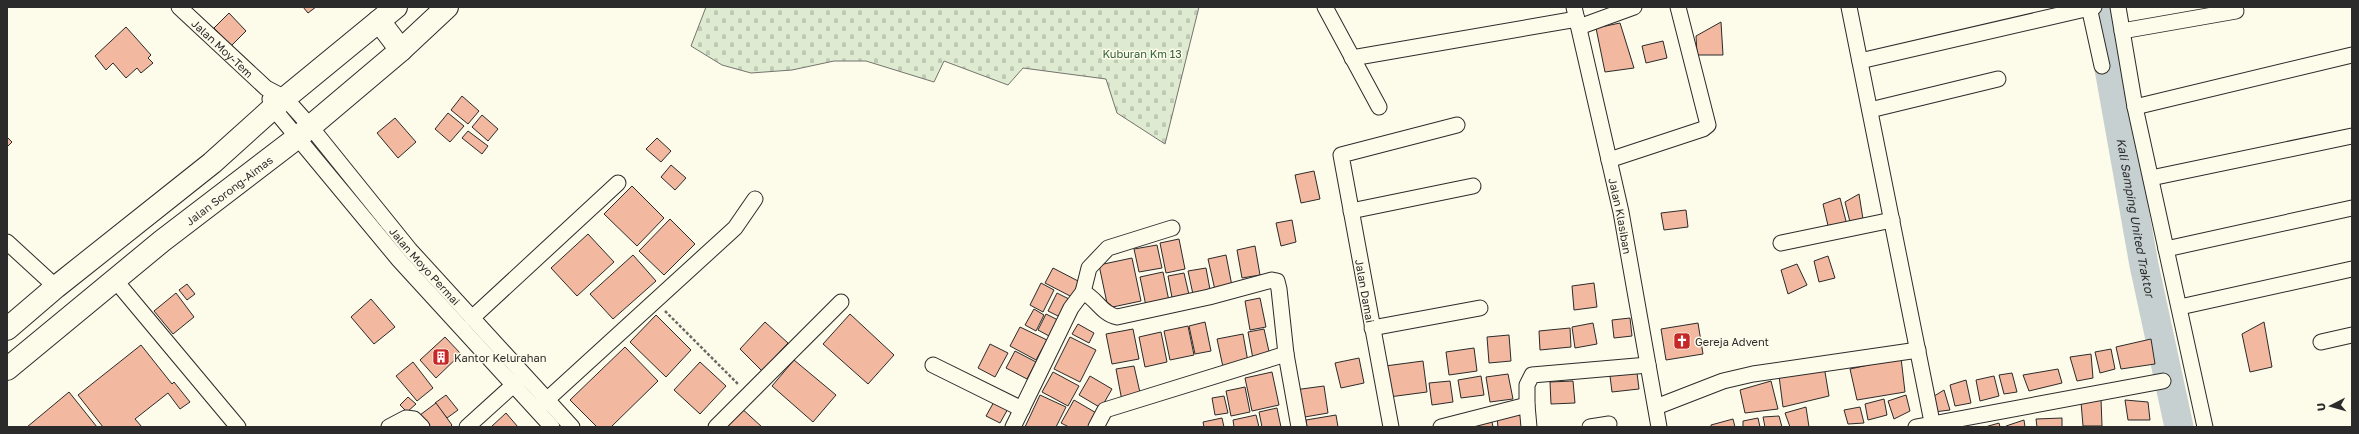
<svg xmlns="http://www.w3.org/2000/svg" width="2359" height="434" font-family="'Golos Text',sans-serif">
<defs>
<pattern id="cemetery-stones" width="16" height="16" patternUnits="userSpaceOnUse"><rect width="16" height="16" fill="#deebd1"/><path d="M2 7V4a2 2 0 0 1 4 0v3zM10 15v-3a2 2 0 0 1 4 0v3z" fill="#bfcab4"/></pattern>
</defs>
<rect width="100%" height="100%" fill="#fdfbea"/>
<polygon fill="url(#cemetery-stones)" stroke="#74746e" points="706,7 1199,7 1165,144 1117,113 1106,79 1023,68 1008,85 944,61 934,82 866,61 834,61 792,70 751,73 722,65 691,46"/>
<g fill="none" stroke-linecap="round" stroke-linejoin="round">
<path stroke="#c7d0d0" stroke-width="29" id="s1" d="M2098 7 2144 265 2179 427"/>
</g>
<g fill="#f2b8a0" stroke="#2b2b2b">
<polygon points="303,7 316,7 308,13"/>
<polygon points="229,13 246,31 231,46 214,28"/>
<polygon points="1721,22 1723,55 1697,55 1696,36"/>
<polygon points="1620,23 1634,68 1605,72 1596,28"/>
<polygon points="126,27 151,55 148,58 153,63 141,73 137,68 126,78 113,63 106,70 95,56"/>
<polygon points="1663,41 1667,58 1646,63 1642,46"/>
<polygon points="462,96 479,111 468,124 451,110"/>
<polygon points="448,113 464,126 450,142 435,129"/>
<polygon points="482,115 498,129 488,141 472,127"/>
<polygon points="395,118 416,142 398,158 377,133"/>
<polygon points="468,131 488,146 482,154 462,138"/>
<polygon points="7,137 12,142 7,147"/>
<polygon points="657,138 671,151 661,162 646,149"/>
<polygon points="671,165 686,178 675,190 661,177"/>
<polygon points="1314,171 1320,199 1301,203 1295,175"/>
<polygon points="632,186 664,218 637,246 604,214"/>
<polygon points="1859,194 1863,219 1850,222 1845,202"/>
<polygon points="1840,198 1847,225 1829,230 1823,204"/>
<polygon points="1686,210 1688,227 1664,230 1661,213"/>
<polygon points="670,219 695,244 664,275 639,251"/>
<polygon points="1292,220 1296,242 1281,246 1276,223"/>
<polygon points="588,234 614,262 577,296 551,268"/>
<polygon points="1179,239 1185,269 1166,273 1160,243"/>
<polygon points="1157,245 1162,268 1139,272 1134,249"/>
<polygon points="1255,246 1260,275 1242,278 1237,250"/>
<polygon points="633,255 656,281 613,319 590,294"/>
<polygon points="1226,255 1232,286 1215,290 1208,259"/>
<polygon points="1828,256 1835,278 1819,282 1814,261"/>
<polygon points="1132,258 1141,301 1108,308 1099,265"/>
<polygon points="1797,264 1807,285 1788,294 1781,270"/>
<polygon points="1053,268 1080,282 1072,297 1045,283"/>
<polygon points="1206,268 1211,295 1194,299 1188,271"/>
<polygon points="1163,272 1169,301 1146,306 1140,277"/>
<polygon points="1184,273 1190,299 1173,303 1168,276"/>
<polygon points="1041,283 1054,290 1043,312 1030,305"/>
<polygon points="1594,283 1597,307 1574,310 1572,286"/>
<polygon points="187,284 195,294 187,300 179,290"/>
<polygon points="176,293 194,317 173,334 154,311"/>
<polygon points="1057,293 1069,299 1060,317 1048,311"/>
<polygon points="1260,298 1266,327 1250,330 1245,301"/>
<polygon points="371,299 395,327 374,344 351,317"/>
<polygon points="1034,309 1044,315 1036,331 1025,325"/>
<polygon points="850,314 894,355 868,384 823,344"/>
<polygon points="1046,314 1058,320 1049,336 1038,330"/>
<polygon points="656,315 691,350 666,377 630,342"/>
<polygon points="1630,318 1632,336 1614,338 1612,320"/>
<polygon points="765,322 788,343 762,371 740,349"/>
<polygon points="1205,322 1211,351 1195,354 1189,326"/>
<polygon points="2264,322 2272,367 2250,372 2242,334"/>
<polygon points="1593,323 1597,344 1575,348 1572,327"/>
<polygon points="1698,323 1703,354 1666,360 1661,329"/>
<polygon points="1078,324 1094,333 1089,343 1072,334"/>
<polygon points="1188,326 1194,355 1170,360 1164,331"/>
<polygon points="1020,327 1047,340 1036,360 1010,346"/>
<polygon points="1570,328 1571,347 1540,350 1539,331"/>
<polygon points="1133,329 1139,359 1112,364 1106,334"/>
<polygon points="1264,329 1270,356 1253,359 1248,332"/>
<polygon points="1161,332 1167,362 1145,367 1139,337"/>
<polygon points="1243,334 1248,362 1223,367 1217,339"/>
<polygon points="1509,335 1511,361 1489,363 1487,337"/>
<polygon points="445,337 461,354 436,378 420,360"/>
<polygon points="1070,337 1096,350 1080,382 1054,369"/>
<polygon points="2151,339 2155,364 2121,369 2116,347"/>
<polygon points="990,344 1008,353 995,377 978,368"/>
<polygon points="141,345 172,384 174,382 190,402 180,409 168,393 135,419 142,427 103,427 78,395"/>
<polygon points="625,347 658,381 611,427 597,427 570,400"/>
<polygon points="1474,348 1477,371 1449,375 1446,352"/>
<polygon points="2111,349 2115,369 2100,373 2095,352"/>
<polygon points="1015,351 1036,362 1027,379 1006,368"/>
<polygon points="2091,354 2093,378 2077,381 2070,357"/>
<polygon points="1359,358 1364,383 1341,388 1335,363"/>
<polygon points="1901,358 1905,392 1857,400 1850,369"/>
<polygon points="794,360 836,395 813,422 772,386"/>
<polygon points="1423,361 1427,392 1389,397 1385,366"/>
<polygon points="413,362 433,388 417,401 396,376"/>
<polygon points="700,362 726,386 700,414 674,390"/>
<polygon points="1636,365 1639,389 1612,392 1609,368"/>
<polygon points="1134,366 1141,397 1122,401 1116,369"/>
<polygon points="1824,366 1829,396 1783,407 1779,376"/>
<polygon points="2058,369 2062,383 2029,391 2023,375"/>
<polygon points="1053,372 1079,386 1068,406 1042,392"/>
<polygon points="1272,372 1279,405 1252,411 1245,378"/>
<polygon points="2012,373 2017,392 2004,394 1999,375"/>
<polygon points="1508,374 1513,399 1490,402 1486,377"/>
<polygon points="1090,376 1112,389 1101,408 1079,395"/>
<polygon points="1481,376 1484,395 1461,398 1458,380"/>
<polygon points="1994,376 1999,396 1980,401 1976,380"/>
<polygon points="1966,380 1971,403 1955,406 1950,385"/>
<polygon points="1450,381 1453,402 1432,405 1429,383"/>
<polygon points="1573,381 1575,403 1551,404 1550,382"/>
<polygon points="1771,381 1778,409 1745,413 1740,390"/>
<polygon points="1324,386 1328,413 1299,418 1294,390"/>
<polygon points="1245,387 1250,412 1231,416 1226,391"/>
<polygon points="1944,390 1950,410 1934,412 1931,398"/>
<polygon points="69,392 97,427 27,427"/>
<polygon points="446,395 458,410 447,418 435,403"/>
<polygon points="1040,395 1066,407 1056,427 1025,427"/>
<polygon points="1906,395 1910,411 1894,419 1888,401"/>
<polygon points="1224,396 1228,413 1215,415 1212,398"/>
<polygon points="408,397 416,404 407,412 400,405"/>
<polygon points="1884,399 1887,415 1868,420 1865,404"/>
<polygon points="2101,399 2102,426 2083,426 2081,402"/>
<polygon points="995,400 1009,407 1000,423 986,416"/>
<polygon points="1074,400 1098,414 1091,427 1069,427 1061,423"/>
<polygon points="2125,400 2148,402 2150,420 2128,420"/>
<polygon points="436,403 452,425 450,427 430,427 420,415"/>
<polygon points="739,406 762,427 719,427"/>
<polygon points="1806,407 1809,427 1790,427 1785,413"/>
<polygon points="1860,407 1864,423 1848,424 1844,410"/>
<polygon points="1277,408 1281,427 1262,427 1259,412"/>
<polygon points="506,413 518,427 491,427"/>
<polygon points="1256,415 1259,427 1234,427 1233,420"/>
<polygon points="1336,415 1338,427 1307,427 1306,420"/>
<polygon points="1522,415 1523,427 1498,427 1497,417"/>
<polygon points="1779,416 1782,427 1765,427 1763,417"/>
<polygon points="1222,418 1224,427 1204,427 1203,422"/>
<polygon points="1758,418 1760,427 1743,427 1743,421"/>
<polygon points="2062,418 2062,427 2037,427 2036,419"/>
<polygon points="1733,419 1735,427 1711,427 1711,425"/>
<polygon points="2024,420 2025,427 2007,427 2006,426"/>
<polygon points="1492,422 1493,427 1467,427"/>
<polygon points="1999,423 2000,427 1985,427"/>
</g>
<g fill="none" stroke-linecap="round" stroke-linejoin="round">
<defs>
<g id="street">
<path id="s2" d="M179 7 266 88 285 98 310 126 410 250 572 427"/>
<polyline points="1325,7 1379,107"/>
<path id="s3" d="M1574 7 1621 212 1659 427"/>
<polyline points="1849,7 1933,427"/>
<polyline points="2089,7 2102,66"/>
<polyline points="2118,7 2135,107 2205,427"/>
<polyline points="1579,27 1634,7"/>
<polyline points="2122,31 2236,11"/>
<polyline points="1352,58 1577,19"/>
<polyline points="1860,61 2094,7"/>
<polyline points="270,99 273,108 399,260 552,427"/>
<polyline points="2135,107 2352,55"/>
<polyline points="1870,110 1998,79"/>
<polyline points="1609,160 1703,129 1708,125 1678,7"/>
<polyline points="2151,178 2352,136"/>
<polyline points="1351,211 1473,186"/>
<polyline points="7,242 56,287"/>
<polyline points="1781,243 1892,220"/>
<polyline points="2166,249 2352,208"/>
<polyline points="115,280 238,427"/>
<polyline points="1083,292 1089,268 1108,248 1172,228"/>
<polyline points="2180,307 2352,269"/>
<polyline points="472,318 618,183"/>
<polyline points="1372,328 1480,308"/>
<polyline points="2321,342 2352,335"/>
<polyline points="933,365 1022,409"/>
<polyline points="1527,405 1529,427"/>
<polyline points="540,406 735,228 755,199"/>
<polyline points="1656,407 1723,381 1753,374 1918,350"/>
<polyline points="389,427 406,418 414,419 422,427"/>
<polyline points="467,427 520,379"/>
<polyline points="716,427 841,302"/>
<path d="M1013 427 1071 308 1083 292C1097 299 1102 314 1117 317L1209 297 1272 280 1277 281 1279 289 1286 354 1299 427"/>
<polyline points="1096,427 1105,410 1286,354"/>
<polyline points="1391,427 1341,155 1457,125"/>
<polyline points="1441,427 1527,405 1527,385 1532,375 1648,365"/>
<polyline points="1590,427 1609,424"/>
<polyline points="1916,427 2163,381"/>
</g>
<g id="highway">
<polyline points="379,21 401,50"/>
<polyline points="7,329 56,287 212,163 273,108 396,7"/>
<path id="s4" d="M7 369 162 241 298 137 401 50 447 7"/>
</g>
</defs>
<use href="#street" stroke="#2b2b2b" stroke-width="17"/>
<use href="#highway" stroke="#2b2b2b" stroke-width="24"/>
<polyline stroke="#6a6964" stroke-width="2.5" stroke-dasharray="3 2" stroke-linecap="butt" points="665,311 738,384"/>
<use href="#street" stroke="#fdfbea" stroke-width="15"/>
<use href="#highway" stroke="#fdfbea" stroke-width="22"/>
</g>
<defs>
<symbol id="church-square" viewBox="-11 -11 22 22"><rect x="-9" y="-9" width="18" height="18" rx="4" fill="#c62828" stroke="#fdfbea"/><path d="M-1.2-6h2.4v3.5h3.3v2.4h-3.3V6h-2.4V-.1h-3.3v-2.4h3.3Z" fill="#fff"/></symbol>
<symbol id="building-square" viewBox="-11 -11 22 22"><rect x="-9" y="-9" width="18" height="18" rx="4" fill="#c62828" stroke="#fdfbea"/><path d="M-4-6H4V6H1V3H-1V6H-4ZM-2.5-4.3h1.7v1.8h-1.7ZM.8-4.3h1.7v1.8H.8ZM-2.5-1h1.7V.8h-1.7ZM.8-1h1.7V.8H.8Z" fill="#fff"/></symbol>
</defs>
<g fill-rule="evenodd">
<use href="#church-square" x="1672" y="331" width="20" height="20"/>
<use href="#building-square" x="431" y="347" width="20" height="20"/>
</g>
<g text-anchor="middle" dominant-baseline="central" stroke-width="3" stroke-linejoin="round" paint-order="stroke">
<g font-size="11" fill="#2b2b2b" stroke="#fdfbea">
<text stroke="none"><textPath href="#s2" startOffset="60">Jalan Moy-Tem</textPath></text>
<text stroke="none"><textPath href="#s4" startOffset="285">Jalan Sorong-Aimas</textPath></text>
<text stroke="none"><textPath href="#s3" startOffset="214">Jalan Klasiban</textPath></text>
<text stroke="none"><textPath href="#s2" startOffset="359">Jalan Moyo Permai</textPath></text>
<text transform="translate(1365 291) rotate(80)">Jalan Damai</text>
</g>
<g font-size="11" fill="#34623c" stroke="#fdfbea">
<text x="1142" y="53">Kuburan Km 13</text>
</g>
<g font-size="11" fill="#2b2b2b" stroke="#fdfbea" text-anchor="start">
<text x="1695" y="341">Gereja Advent</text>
<text x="454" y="357">Kantor Kelurahan</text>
</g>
<g font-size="12" font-style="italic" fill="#2b2b2b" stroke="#fdfbea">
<text stroke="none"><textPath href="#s1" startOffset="214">Kali Samping United Traktor</textPath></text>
</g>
</g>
<rect width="2359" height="434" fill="none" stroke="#2b2b2b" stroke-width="16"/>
<g transform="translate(2331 406) rotate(264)" stroke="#fdfbea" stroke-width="3" paint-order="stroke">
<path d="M0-3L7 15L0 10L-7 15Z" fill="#2b2b2b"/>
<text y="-6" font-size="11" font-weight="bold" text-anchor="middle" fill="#2b2b2b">U</text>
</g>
</svg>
